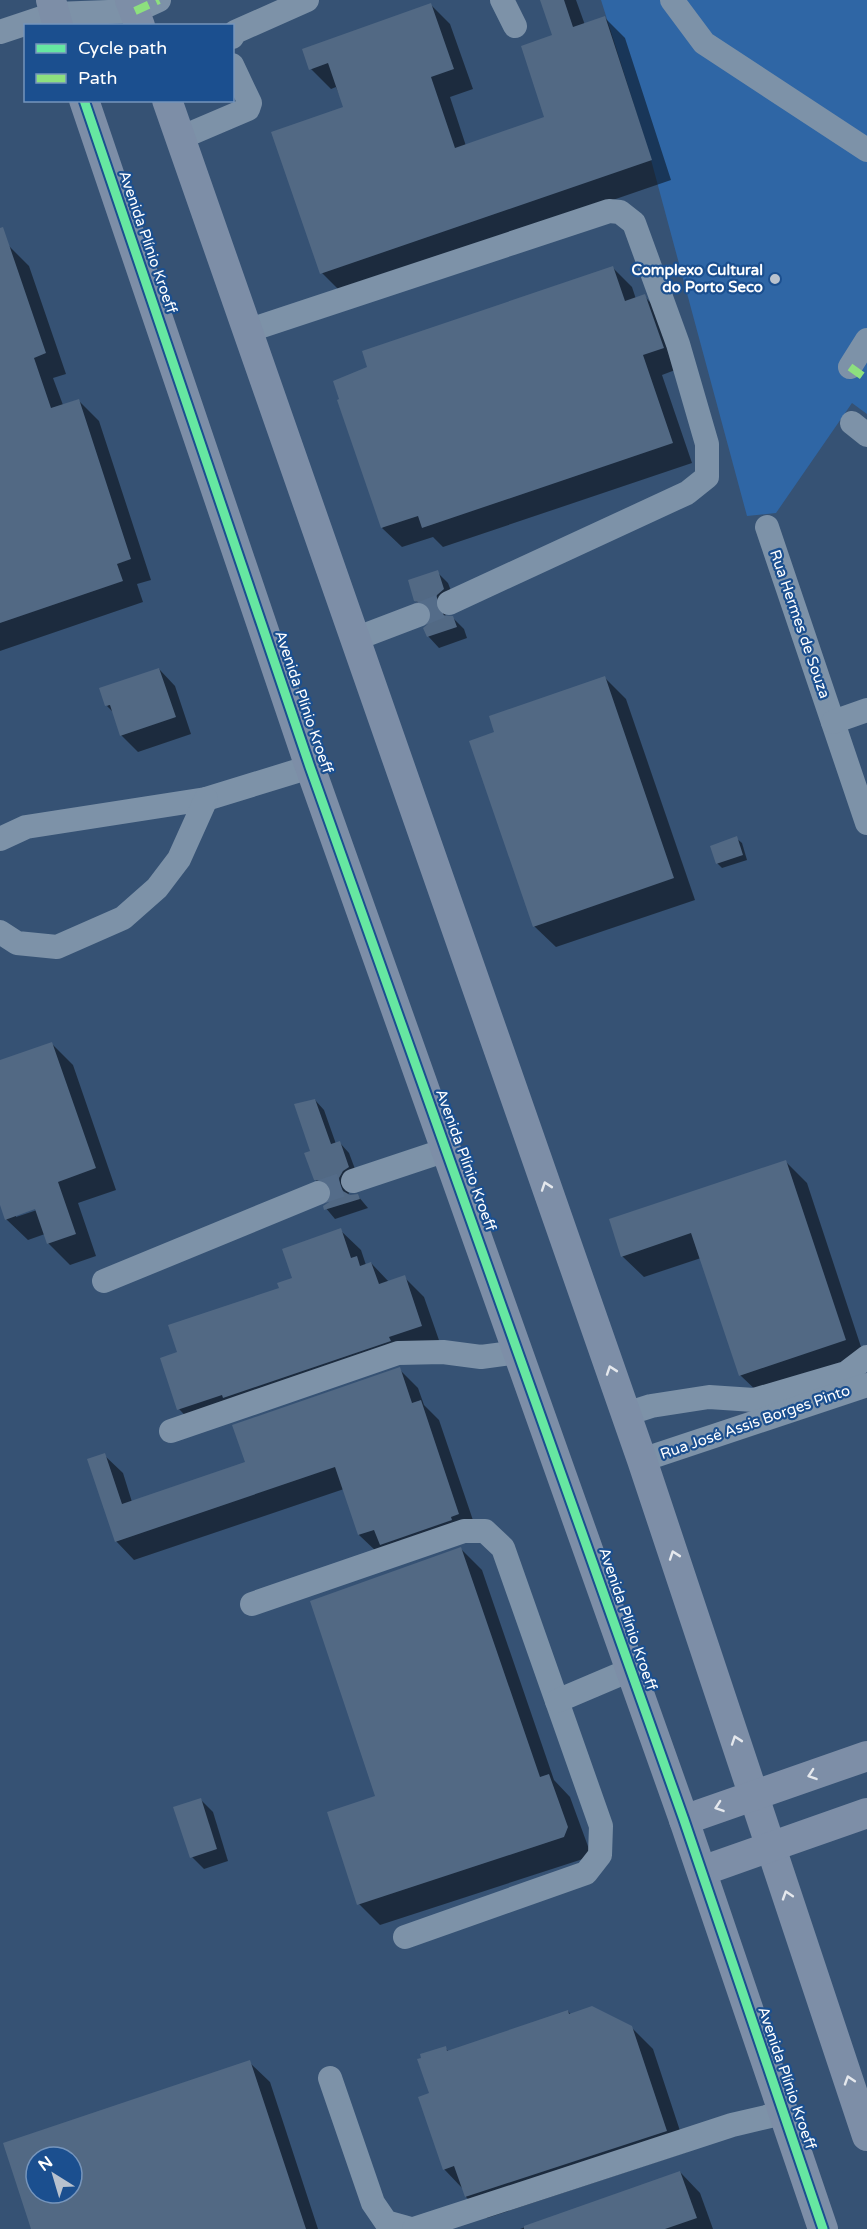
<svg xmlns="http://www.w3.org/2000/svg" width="867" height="2229" font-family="'Varela Round',sans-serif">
<rect width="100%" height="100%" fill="#365274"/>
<polygon fill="#2f66a5" points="601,0 867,0 867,414 852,403 776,513 747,516 650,156"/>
<g fill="#0007" fill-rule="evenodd">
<polygon points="542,0 576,0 585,25 605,18 625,38 671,180 342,293 322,273 345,108 336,87 331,89 311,69 430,4 450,24 473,89 450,97 466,146 546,118 554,36"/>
<polygon points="0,232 8,245 29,266 66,374 53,378 63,405 78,400 99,421 151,580 137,584 143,602 0,651"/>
<polygon points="612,267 632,287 636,299 644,296 664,316 683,367 662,375 692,463 443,547 433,537 402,547 382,528"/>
<polygon points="437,572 448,583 455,601 445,613 446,617 453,618 464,629 467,638 439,648 428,636 433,613 427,612 416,601"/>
<polygon points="159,669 175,686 191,734 138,752 121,735 114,713 107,706"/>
<polygon points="605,678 626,699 695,900 556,947 534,926 496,733"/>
<polygon points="736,838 742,843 747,860 722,868 717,863"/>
<path d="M52 1044 73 1065 116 1190 78 1203 96 1256 70 1265 48 1243 45 1234 28 1240 6 1219 0 1201V1061ZM42 1205 43 1208 16 1217V1214Z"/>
<polygon points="315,1100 324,1110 336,1144 340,1143 349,1153 358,1177 348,1188 349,1196 358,1196 368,1208 335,1219 325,1207 330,1203 333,1196 333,1190 325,1189 315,1179 312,1152"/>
<polygon points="786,1162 807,1183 866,1362 762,1396 740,1375 701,1258 644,1277 622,1256"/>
<polygon points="340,1230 361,1250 366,1265 371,1263 389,1282 404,1277 424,1297 441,1346 199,1430 179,1409 179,1353 294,1279"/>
<polygon points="399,1369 418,1388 424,1405 439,1420 477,1532 378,1553 359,1535 344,1489 134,1560 116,1541 104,1455 123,1473 132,1502 247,1463"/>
<polygon points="461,1549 482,1570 554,1780 570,1797 589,1849 586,1858 380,1925 359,1904 377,1797"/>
<polygon points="201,1800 213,1812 228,1861 204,1869 192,1857"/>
<polygon points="568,2011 571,2015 631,2027 653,2049 687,2152 487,2218 466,2197 463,2189 444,2169 431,2094 445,2048 449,2052"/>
<path d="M249 2062 270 2082 318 2229H33L5 2144ZM36 2157H72V2193H36Z"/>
<polygon points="680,2172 700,2193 713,2229 520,2229"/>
</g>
<g fill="#526984" fill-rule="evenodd">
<polygon points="540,0 564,0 573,27 605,16 652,160 320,274 271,132 343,107 328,63 309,70 302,49 431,3 454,69 431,77 455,148 544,117 521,46 552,35"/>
<polygon points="3,227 46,353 34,358 51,408 79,399 131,559 117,564 123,581 0,623 0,228"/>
<polygon points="613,266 625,301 645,294 664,348 643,355 673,443 422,528 418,516 381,528 337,400 339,399 333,381 367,367 362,351"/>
<polygon points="438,570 444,589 437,595 435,601 436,608 441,615 453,616 457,627 427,637 423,628 429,623 432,617 431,610 426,604 414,601 408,580"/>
<polygon points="159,668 176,717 120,736 110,705 105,706 99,688"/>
<polygon points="605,676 674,878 533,927 469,741 494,732 489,716"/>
<polygon points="737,836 743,855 716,864 710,846"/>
<polygon points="52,1042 96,1168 58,1182 76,1234 47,1244 35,1209 5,1220 0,1205 0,1060"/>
<polygon points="315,1099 331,1144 340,1141 349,1167 343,1171 339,1178 340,1186 343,1191 350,1195 358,1194 360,1199 324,1210 323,1206 329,1202 332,1195 331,1188 326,1181 314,1180 304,1153 310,1151 294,1104"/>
<polygon points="786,1160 846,1340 739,1376 691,1233 621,1257 609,1219"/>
<polygon points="341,1228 351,1258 357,1256 360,1266 371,1262 379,1284 405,1275 422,1326 389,1337 391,1341 223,1398 222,1395 177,1410 160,1358 177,1352 168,1325 279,1288 277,1283 292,1278 282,1249"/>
<polygon points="400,1367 412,1403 421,1400 459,1514 451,1517 452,1520 380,1545 374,1530 358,1535 335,1467 115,1542 87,1459 105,1453 122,1504 245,1462 232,1425"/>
<polygon points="461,1547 540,1777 549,1774 568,1827 564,1837 357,1905 327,1812 375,1796 310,1601"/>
<polygon points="201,1798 217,1849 190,1858 173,1807"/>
<polygon points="592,2006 632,2026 667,2131 465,2197 454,2166 443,2170 418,2097 429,2093 417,2059 421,2058 420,2054 446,2046 447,2051 568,2010 569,2014"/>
<path d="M250 2060 306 2229H31L3 2143ZM36 2157H72V2193H36Z"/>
<polygon points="680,2171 697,2218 665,2229 524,2229 524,2226"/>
</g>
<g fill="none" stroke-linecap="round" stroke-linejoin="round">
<g stroke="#546c89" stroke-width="24" stroke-dasharray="24 12" stroke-linecap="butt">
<polyline points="418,615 449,603"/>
<polyline points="318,1193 353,1181"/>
</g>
<g stroke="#7d92a8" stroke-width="24">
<polyline points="502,0 515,26"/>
<polyline points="672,0 704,43 867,150"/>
<polyline points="0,32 54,14 135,11 159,0"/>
<polyline points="232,37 235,32 307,0"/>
<polyline points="180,138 248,109 250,103 232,65"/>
<polyline points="247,331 609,211 620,212 634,223 678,344 707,444 707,477 687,493 449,603"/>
<polyline points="850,367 867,340"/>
<polyline points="852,423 867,435"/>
<polyline points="767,527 867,823"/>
<polyline points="355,639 418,615"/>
<polyline points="833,722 867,710"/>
<polyline points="0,839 26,827 206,799 310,767"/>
<polyline points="0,932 17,943 57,947 123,918 157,888 179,859 206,799"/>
<polyline points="353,1181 446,1150"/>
<polyline points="104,1281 318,1193"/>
<polyline points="626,1414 651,1406 709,1397 754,1400 846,1373 867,1357"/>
<polyline points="171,1431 398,1353 443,1352 481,1357 518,1352"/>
<polyline points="642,1460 867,1385"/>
<polyline points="252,1604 464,1531 485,1531 503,1548 601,1826 600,1855 586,1873 405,1937"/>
<polyline points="557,1701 630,1670"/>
<polyline points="330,2078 373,2203 386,2222 411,2229"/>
<polyline points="414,2229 732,2125 783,2113"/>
</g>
<g stroke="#7d8ea7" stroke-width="30">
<polyline points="51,0 58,26"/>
<polyline points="130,0 140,26"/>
<polyline points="84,100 310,767 684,1820 823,2229"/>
<polyline points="167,100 642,1460 867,2136"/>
<polyline points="684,1820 867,1756"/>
<polyline points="702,1871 867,1813"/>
</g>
<g stroke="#8de07e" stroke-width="8" stroke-dasharray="15 8" stroke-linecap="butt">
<polyline points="135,11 159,0"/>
<polyline points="850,367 867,379"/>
</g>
<defs>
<polyline id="cycleway" points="84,100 310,767 684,1820 823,2229"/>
</defs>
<use href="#cycleway" stroke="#1b4f8f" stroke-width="13"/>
<use href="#cycleway" stroke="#66e7a1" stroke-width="9"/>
</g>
<defs><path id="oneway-chevron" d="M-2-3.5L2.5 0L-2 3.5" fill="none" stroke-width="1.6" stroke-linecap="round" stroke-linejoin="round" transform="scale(1.5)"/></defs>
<g stroke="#e5e8ed">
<use href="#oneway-chevron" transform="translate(546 1186) rotate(-109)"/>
<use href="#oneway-chevron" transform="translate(611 1370) rotate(-109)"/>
<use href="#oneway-chevron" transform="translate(674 1555) rotate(-109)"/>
<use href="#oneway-chevron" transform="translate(736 1740) rotate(-109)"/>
<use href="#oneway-chevron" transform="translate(812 1775) rotate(161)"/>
<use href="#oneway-chevron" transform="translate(719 1807) rotate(161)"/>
<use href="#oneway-chevron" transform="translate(787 1895) rotate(-108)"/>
<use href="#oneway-chevron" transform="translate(849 2080) rotate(-108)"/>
</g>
<circle fill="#b9c2ce" stroke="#1b4f8f" stroke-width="2" cx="775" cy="279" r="6"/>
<g text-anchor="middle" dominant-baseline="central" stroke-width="4.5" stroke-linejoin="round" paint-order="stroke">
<g font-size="15" fill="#fff" stroke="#1b4f8f">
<text transform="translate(148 242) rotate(71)">Avenida Plínio Kroeff</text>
<text transform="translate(800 624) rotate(71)">Rua Hermes de Souza</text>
<text transform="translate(304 702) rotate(71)">Avenida Plínio Kroeff</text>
<text transform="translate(466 1160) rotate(70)">Avenida Plínio Kroeff</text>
<text transform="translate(755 1422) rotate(-19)">Rua José Assis Borges Pinto</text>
<text transform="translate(628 1619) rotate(71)">Avenida Plínio Kroeff</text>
<text transform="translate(787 2078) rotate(71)">Avenida Plínio Kroeff</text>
</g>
<g font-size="15" font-weight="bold" fill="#fff" stroke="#1b4f8f" text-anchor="end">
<text x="763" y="270">Complexo Cultural<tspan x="763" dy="17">do Porto Seco</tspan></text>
</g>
</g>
<rect x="24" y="24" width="210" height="78" fill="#1b4f8f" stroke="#7695bc" stroke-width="1.5"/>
<rect x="36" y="44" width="30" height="9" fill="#66e7a1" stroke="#7695bc" stroke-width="1.5"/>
<text x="78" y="54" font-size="18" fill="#ffffff">Cycle path</text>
<rect x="36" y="74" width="30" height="9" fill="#8de07e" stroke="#7695bc" stroke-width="1.5"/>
<text x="78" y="84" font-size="18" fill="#ffffff">Path</text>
<g transform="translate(54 2175) rotate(323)"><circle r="28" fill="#1b4f8f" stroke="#7695bc" stroke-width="1.5"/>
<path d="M0-4.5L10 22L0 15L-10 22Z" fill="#b9c2ce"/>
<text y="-9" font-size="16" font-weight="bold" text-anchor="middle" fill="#ffffff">N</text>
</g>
</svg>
